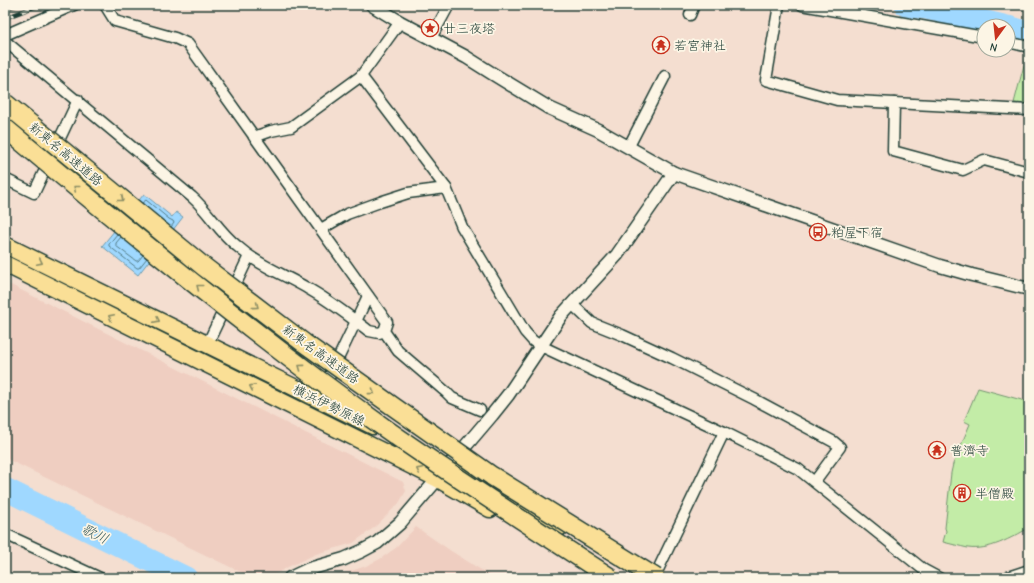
<svg xmlns="http://www.w3.org/2000/svg" width="1034" height="583" font-family="'Comic Neue','Klee One',sans-serif">
<rect width="100%" height="100%" fill="#f4ded0"/>
<filter id="ink" filterUnits="userSpaceOnUse"><feTurbulence type="fractalNoise" baseFrequency=".025" numOctaves="2"/><feDisplacementMap in="SourceGraphic" scale="8" xChannelSelector="R" yChannelSelector="G"/><feConvolveMatrix kernelMatrix="1 2 1 2 8 2 1 2 1" color-interpolation-filters="sRGB"/></filter>
<g filter="url(#ink)">
<g fill="#efcec1">
<polygon points="5,282 403,482 406,491 399,503 375,527 353,543 316,554 288,567 269,578 253,578 5,458"/>
<polygon points="416,527 451,551 494,578 322,578 351,571 366,566 380,559 397,547"/>
</g>
<g fill="#c3eca7" stroke="#71946e">
<polygon points="1028,50 1029,104 1014,103"/>
<path d="M978 388 1029 402V528C1011 538 989 551 968 548 959 546 951 544 943 542L946 531 945 528 951 473 953 464 970 424 964 421Z"/>
</g>
<polygon fill="#9fd8ff" stroke="#6c9aae" points="144,194 172,217 176,212 183,217 138,275 102,246"/>
<g fill="none" stroke-linecap="round" stroke-linejoin="round">
<g stroke="#527b85" stroke-width="1">
<polyline points="142,203 146,200 169,219 173,221 174,223 171,227"/>
<polyline points="117,234 109,244 109,246 137,268 139,268 147,258"/>
<polyline points="121,237 116,243 116,246 136,261 138,261 143,255"/>
</g>
<g stroke="#9fd8ff" stroke-width="23">
<polyline points="906,5 927,8 1003,26"/>
<polyline points="1008,27 1029,33"/>
<polyline points="5,489 186,578"/>
</g>
<defs>
<g id="minor">
<polyline points="105,5 115,21 175,38 188,44 387,322 384,331 398,351 446,392 452,398 480,410"/>
<polyline points="779,5 766,80 837,100 1029,110"/>
<polyline points="802,5 984,37"/>
<polyline points="690,15 694,5"/>
<polyline points="5,35 74,5"/>
<polyline points="431,38 449,5"/>
<path d="M5 41 192 197C209 212 219 232 237 246 258 265 283 274 307 288 329 300 349 316 369 331L379 333 384 331"/>
<polyline points="1008,42 1029,47"/>
<polyline points="361,76 446,188 462,227 525,332 533,341 541,346 724,432 798,469 924,570 939,578"/>
<polyline points="894,103 893,151 963,170 984,160 1029,172"/>
<polyline points="254,137 271,131 291,127 361,76 400,22"/>
<polyline points="629,146 665,76"/>
<polyline points="5,179 34,193 78,100"/>
<polyline points="321,229 347,214 380,202 408,193 446,188"/>
<polyline points="572,304 592,323 622,335 672,358 754,399 834,442 840,447 815,481"/>
<polyline points="207,345 249,256"/>
<polyline points="324,388 368,296"/>
<polyline points="5,534 100,578"/>
<polyline points="654,578 724,432"/>
<polyline points="1007,578 1008,577 1029,570"/>
</g>
<g id="tertiary">
<polyline points="372,5 400,22 466,57 493,74 549,108 598,130 674,173 940,266 972,275 1029,289"/>
<polyline points="290,578 309,569 344,559 362,551 377,543 400,523 492,415 508,395 561,316 617,255 674,173"/>
</g>
<g id="primary">
<polyline points="5,245 373,426"/>
<polyline points="5,264 438,479 490,509"/>
<polyline points="458,469 559,528"/>
</g>
</defs>
<use href="#minor" stroke="#1f3d34" stroke-width="13"/>
<use href="#tertiary" stroke="#1f3d34" stroke-width="15"/>
<use href="#primary" stroke="#1f3d34" stroke-width="19"/>
<use href="#minor" stroke="#fcf5e5" stroke-width="10"/>
<use href="#tertiary" stroke="#fcf5e5" stroke-width="12"/>
<use href="#primary" stroke="#fadf96" stroke-width="16"/>
<defs>
<g id="rail">
<polyline points="5,9 16,5"/>
<polyline points="5,18 39,5"/>
</g>
</defs>
<use href="#rail" stroke="#1f3d34" stroke-width="4.5"/>
<use href="#rail" stroke="#fcf5e5" stroke-width="3" stroke-dasharray="9" stroke-linecap="butt"/>
<defs>
<g id="motorway-bridge">
<polyline points="5,103 203,266 304,343 394,407 492,476 656,578"/>
<path d="M5 128C129 232 254 335 386 429 460 481 536 529 611 578"/>
</g>
</defs>
<use href="#motorway-bridge" stroke="#1f3d34" stroke-width="21" stroke-linecap="butt"/>
<use href="#motorway-bridge" stroke="#fadf96" stroke-width="18"/>
</g>
<defs><path id="oneway-chevron" d="M-2-3.5L2.5 0L-2 3.5" fill="none" stroke-width="1.6" stroke-linecap="round" stroke-linejoin="round"/></defs>
<g stroke="#8c8e65">
<use href="#oneway-chevron" transform="translate(76 188) rotate(-141)"/>
<use href="#oneway-chevron" transform="translate(121 199) rotate(39)"/>
<use href="#oneway-chevron" transform="translate(40 262) rotate(26)"/>
<use href="#oneway-chevron" transform="translate(199 287) rotate(-142)"/>
<use href="#oneway-chevron" transform="translate(256 306) rotate(37)"/>
<use href="#oneway-chevron" transform="translate(111 317) rotate(-154)"/>
<use href="#oneway-chevron" transform="translate(157 320) rotate(26)"/>
<use href="#oneway-chevron" transform="translate(301 367) rotate(-144)"/>
<use href="#oneway-chevron" transform="translate(252 387) rotate(-154)"/>
<use href="#oneway-chevron" transform="translate(372 392) rotate(36)"/>
<use href="#oneway-chevron" transform="translate(419 470) rotate(-154)"/>
</g>
</g>
<defs>
<symbol id="sight-ring" viewBox="-11 -11 22 22"><circle r="9.5" fill="#fcf5e5" stroke="#c8321e" stroke-width="1.5"/><path d="M0-6L1.8-2.2L6-1.7L2.9 1.2L3.7 5.4L0 3.3L-3.7 5.4L-2.9 1.2L-6-1.7L-1.8-2.2Z" fill="#c8321e"/></symbol>
<symbol id="temple-ring" viewBox="-11 -11 22 22"><circle r="9.5" fill="#fcf5e5" stroke="#c8321e" stroke-width="1.5"/><path d="M0-6L5-2H3V0L6.5 2.5H4V6H1.5V3h-3V6H-4V2.5H-6.5L-3 0V-2H-5Z" fill="#c8321e"/></symbol>
<symbol id="bus-ring" viewBox="-11 -11 22 22"><circle r="9.5" fill="#fcf5e5" stroke="#c8321e" stroke-width="1.5"/><path d="M-5-6H5V4H4V6H2V4H-2V6H-4V4H-5ZM-3.5-4V0h7V-4ZM-3.5 1.2v1.5H-2V1.2ZM2 1.2v1.5H3.5V1.2Z" fill="#c8321e"/></symbol>
<symbol id="building-ring" viewBox="-11 -11 22 22"><circle r="9.5" fill="#fcf5e5" stroke="#c8321e" stroke-width="1.5"/><path d="M-4-6H4V6H1V3H-1V6H-4ZM-2.5-4.3h1.7v1.8h-1.7ZM.8-4.3h1.7v1.8H.8ZM-2.5-1h1.7V.8h-1.7ZM.8-1h1.7V.8H.8Z" fill="#c8321e"/></symbol>
</defs>
<g fill-rule="evenodd">
<use href="#sight-ring" x="420" y="18" width="20" height="20"/>
<use href="#temple-ring" x="651" y="35" width="20" height="20"/>
<use href="#bus-ring" x="808" y="222" width="20" height="20"/>
<use href="#temple-ring" x="927" y="440" width="20" height="20"/>
<use href="#building-ring" x="952" y="483" width="20" height="20"/>
</g>
<g text-anchor="middle" dominant-baseline="central" stroke-width="3.5" stroke-linejoin="round" paint-order="stroke">
<g font-size="13" fill="#1f3d34" stroke="#fcf5e5" text-anchor="start">
<text x="443" y="28">廿三夜塔</text>
<text x="674" y="45">若宮神社</text>
<text x="831" y="232">粕屋下宿</text>
<text x="950" y="450">普濟寺</text>
<text x="975" y="493">半僧殿</text>
</g>
<g font-size="13" fill="#1f3d34" stroke="#fcf5e5">
<text transform="translate(66 154) rotate(40)">新東名高速道路</text>
<text transform="translate(321 354) rotate(36)">新東名高速道路</text>
<text transform="translate(329 405) rotate(26)">横浜伊勢原線</text>
</g>
<g font-size="14" font-style="italic" fill="#395c5d" stroke="#fcf5e5">
<text transform="translate(95 534) rotate(26)">歌川</text>
</g>
</g>
<rect width="1034" height="583" fill="none" stroke="#fcf5e5" stroke-width="20"/>
<rect x="10" y="10" width="1014" height="563" fill="none" stroke="#1f3d34" stroke-width="1.5" filter="url(#ink)"/>
<g transform="translate(996 38) rotate(195)"><circle r="19" fill="#fcf5e5" stroke="#a4ab9e"/>
<path d="M0-3L7 15L0 10L-7 15Z" fill="#c8321e"/>
<text y="-6" font-size="11" font-weight="bold" text-anchor="middle" fill="#1f3d34">N</text>
</g>
</svg>
